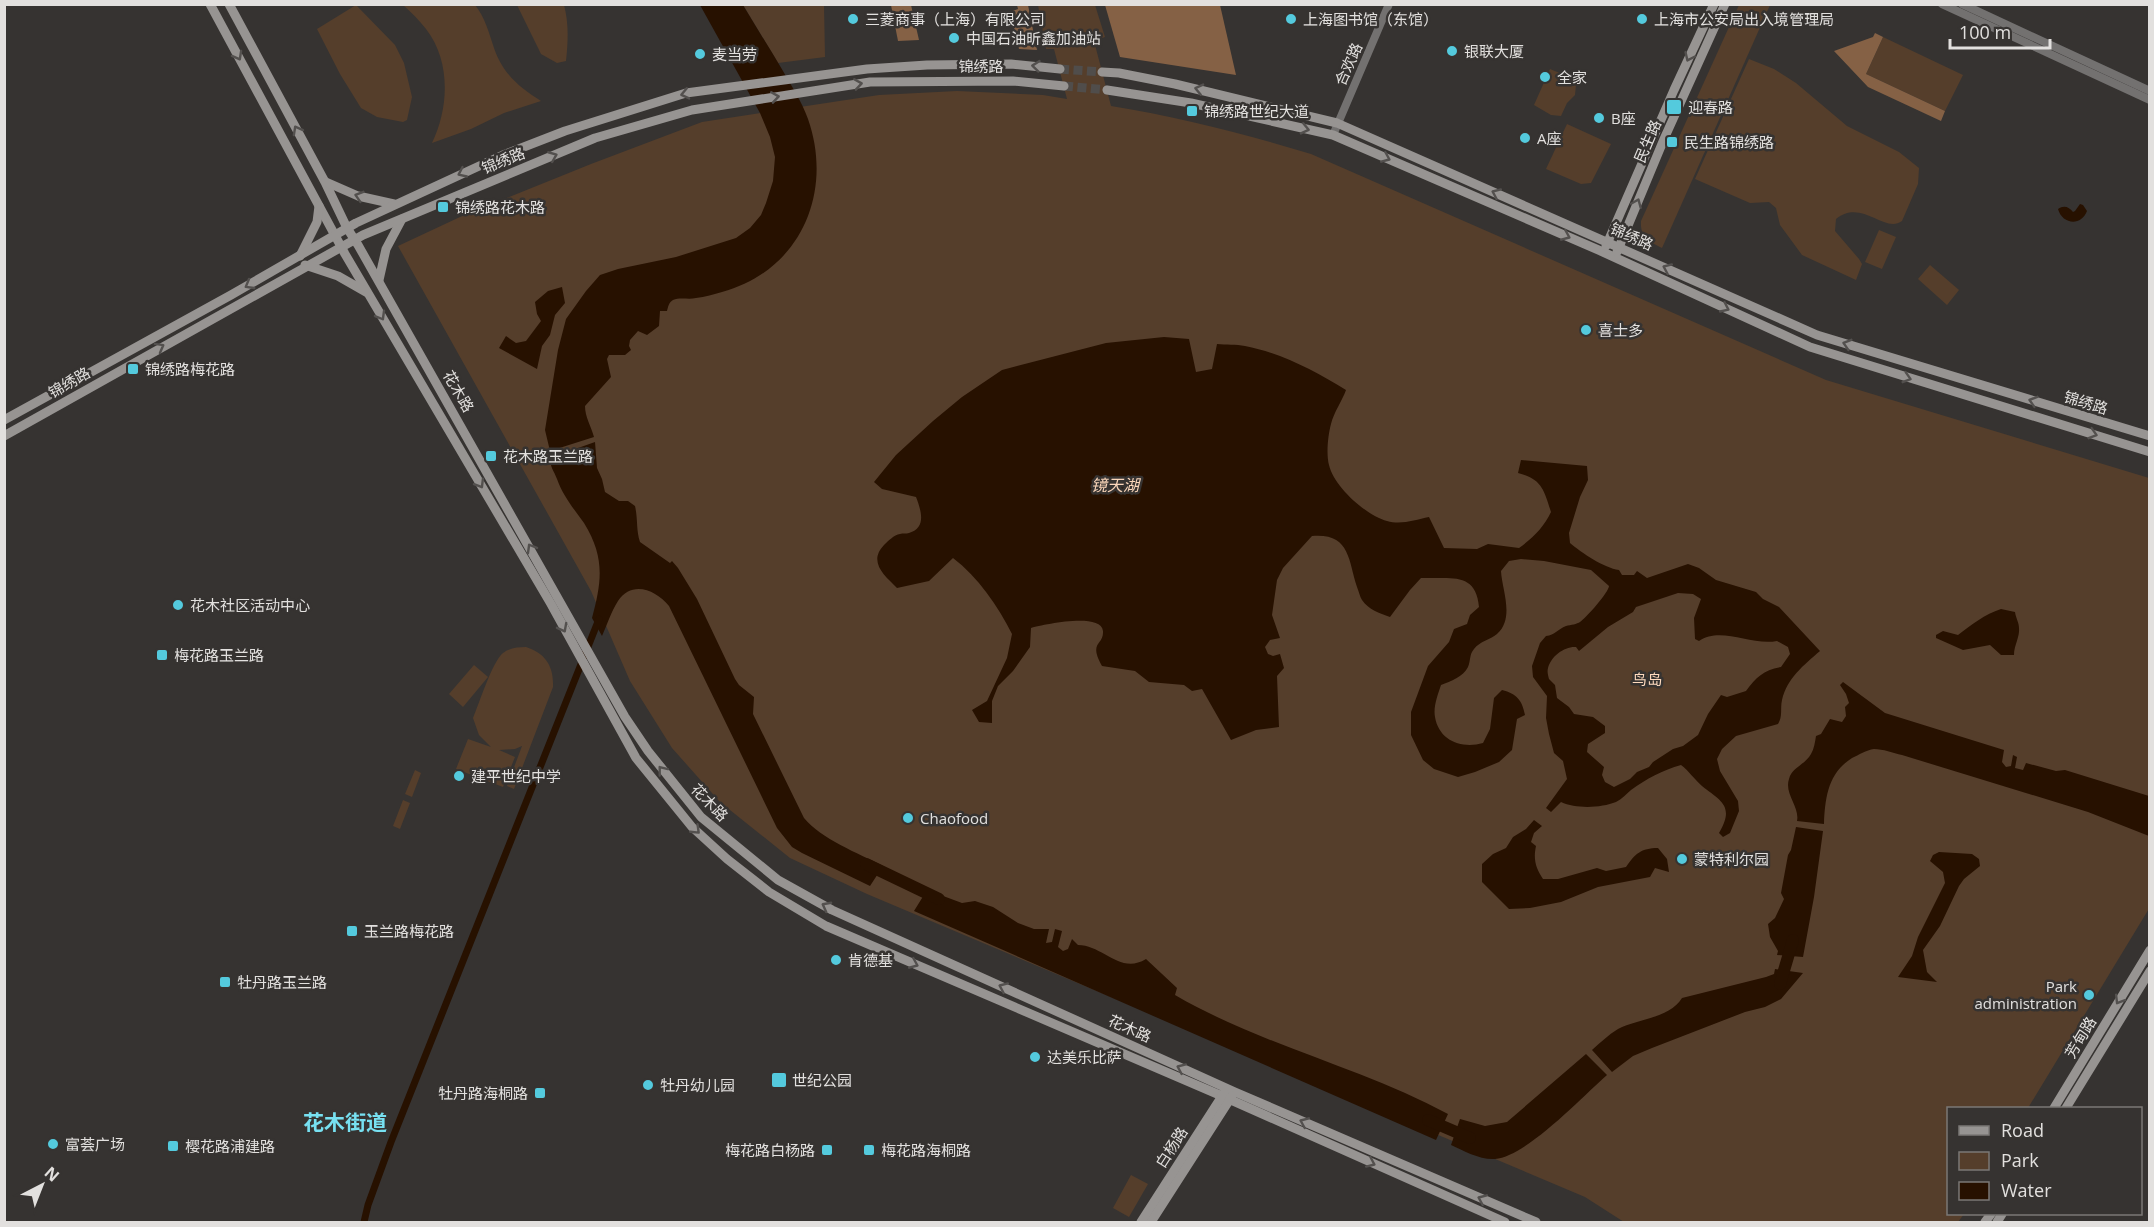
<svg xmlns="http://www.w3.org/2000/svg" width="2154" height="1227" font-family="'Open Sans','Noto Sans SC',sans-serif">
<rect width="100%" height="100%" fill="#363331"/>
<g fill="#553e2b">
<polygon points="356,5 395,45 404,63 412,97 407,120 403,122 377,117 361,108 340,74 317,29"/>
<path d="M403 5H475C485 17 489 33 494 48 503 74 519 87 541 101L504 113 471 129 432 143C449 108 451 61 426 29 419 20 411 12 403 5Z"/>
<path d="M517 5H564C569 24 568 42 566 61L557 63 541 54Z"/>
<polygon points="743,5 824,5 825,57 778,63"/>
<path d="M1038 5H1095L1105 37 1094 41 1111 106C1179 117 1245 134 1311 154L1826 380 2149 478 2150 907 2028 1108H1948V1214H1964L1958 1222H1624L1585 1197 867 894 790 858 720 802 672 748 630 681 591 591 398 246 460 217 591 164 702 122 879 95 957 91 1043 95 1067 99 1054 49H1046Z"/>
<path d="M1739 5H1770L1662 248C1648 241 1640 237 1641 221Z"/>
<polygon points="1883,37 1963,75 1945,111 1866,74"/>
<path d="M1749 59 1774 69 1796 83 1847 126 1899 152 1919 168 1918 184 1902 221C1884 234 1862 198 1836 219L1835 231 1859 259 1862 264 1856 280 1802 255 1780 225 1776 208 1769 202 1750 203 1695 179Z"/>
<polygon points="1550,69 1567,76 1576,85 1575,95 1567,103 1561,116 1551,115 1534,105"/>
<polygon points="1567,124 1611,144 1591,183 1581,184 1546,169"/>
<polygon points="1879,230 1896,237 1882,269 1865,262"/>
<polygon points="1930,265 1959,290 1947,305 1918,279"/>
<path d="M526 647C545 653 554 666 553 687L514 789 507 786 522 746 515 749 499 750 515 757 503 787 456 769 468 739 491 747 479 735 473 718C479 704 492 662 503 653 509 648 518 647 526 647Z"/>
<polygon points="474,665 488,677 463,707 449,694"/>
<polygon points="415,770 421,773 412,797 405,794"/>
<polygon points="403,800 410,803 400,829 393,826"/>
<polygon points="1131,1175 1148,1184 1129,1217 1113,1208"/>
</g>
<g fill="#856145">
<polygon points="891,5 911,5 919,40 898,41"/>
<polygon points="1017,5 1028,5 1037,50 1019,49 1010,12 1018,9"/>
<polygon points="1105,5 1220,5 1236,75 1120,57"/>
<polygon points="1875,33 1883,37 1866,74 1945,111 1941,121 1868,87 1834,51 1873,37"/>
</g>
<g fill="#271100" fill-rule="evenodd">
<path d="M700 5H743C756 27 770 49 783 71 792 87 802 102 808 119 834 193 800 271 722 292 714 294 705 297 696 298 689 300 680 297 673 300 669 302 668 307 667 311H660L659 326 647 335 638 331 630 340 629 346 631 350 625 355H609L607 359 611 377 585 406C585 417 591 426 594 437L550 451 545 430 558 350 566 319 586 291 600 275 618 269 676 257 736 238 750 228 761 215 766 203 773 181 775 157 770 137 760 113Z"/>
<path d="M2080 204 2083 205 2087 211C2081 227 2062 224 2058 209 2064 205 2069 207 2073 212L2075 211Z"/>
<polygon points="562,287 565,303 555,315 550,335 542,346 537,369 499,348 506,336 516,343 526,341 541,321 537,314 535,302 548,291"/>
<path d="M1164 337 1189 339 1196 372 1212 369 1217 344C1226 345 1236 344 1245 346 1281 353 1315 371 1346 390 1342 401 1334 412 1331 424 1328 435 1326 454 1329 465 1334 487 1367 516 1387 521 1401 525 1415 520 1429 517L1444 548 1477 549 1488 544 1519 548C1533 538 1544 527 1551 512 1544 490 1542 479 1518 473L1521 460 1587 466 1588 480 1580 497 1569 533 1570 543C1582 553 1604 568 1619 570L1622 575H1634L1637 571 1647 578 1688 564 1699 568 1716 580 1756 592 1763 599 1779 607 1820 651C1804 665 1787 678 1782 700 1780 709 1783 716 1778 724L1736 736 1722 749 1717 759 1720 771 1738 801 1739 811 1730 833 1723 837 1719 833C1735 806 1721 801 1702 786 1694 779 1689 771 1681 765 1663 770 1646 779 1631 790 1626 794 1622 799 1616 802 1601 808 1576 809 1561 802L1551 812 1546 808 1567 779 1563 761 1554 753 1549 734 1546 718 1547 696 1533 677 1532 666 1540 643 1546 636C1555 635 1558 629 1566 626 1571 625 1577 624 1580 622 1586 618 1609 592 1609 586L1591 570 1544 561 1521 559 1509 561 1501 571C1502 590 1515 618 1497 634 1490 640 1480 641 1474 649 1469 655 1471 660 1468 667 1463 677 1451 681 1441 685 1438 694 1433 707 1435 717 1439 741 1462 749 1483 743L1490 729 1494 698 1502 690C1517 694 1522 700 1525 715L1517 719 1512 750 1499 762 1475 772 1458 777 1434 769 1423 760 1411 735V712L1428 666 1449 642 1454 629 1467 624 1470 615 1479 607C1476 571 1450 579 1421 578L1410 590 1390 617C1379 613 1369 610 1362 600 1360 597 1359 592 1357 587 1348 559 1350 533 1312 536L1283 568 1277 580 1272 615 1280 638 1270 640 1265 647 1268 654 1273 656 1280 654 1284 668 1277 676 1279 727 1256 730 1231 740 1202 689 1192 691 1184 685 1149 682 1135 671 1102 666C1088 641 1104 646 1103 631 1101 612 1042 625 1031 628L1030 647 1013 671 998 686 992 701V723L979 722 972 710 987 701 1007 658 1012 634C998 606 978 577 953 558L929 581 897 588C884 575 868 562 884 545 888 541 894 535 900 534 903 533 906 534 909 533 927 528 921 510 916 497L882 489 874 482 896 455 933 421 962 397 1002 370 1106 343ZM1678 593 1693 594 1701 599 1694 618 1695 639 1699 641C1721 626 1751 646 1777 641L1788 647 1790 654 1781 667C1764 670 1756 677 1746 691L1727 697 1721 695 1708 714 1698 735 1683 746 1673 749 1653 762 1649 767 1637 772 1630 779 1614 787 1605 782 1602 775 1604 767 1587 752 1588 744 1605 733V726L1593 717 1574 714 1569 707 1557 698 1555 685 1549 679C1548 675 1547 672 1548 668 1551 656 1565 646 1576 647L1579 651 1608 627 1633 612 1636 607Z"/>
<path d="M595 442 597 468 602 479 605 492 619 501H628L635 506C638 519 636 530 640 542L670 563 672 561 678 568 697 599 735 679 739 685 754 697 753 714 804 818C821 839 858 853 883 866L870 886 802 853 792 847 777 828 669 606C656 590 632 580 618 601 611 612 607 625 602 636L592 618C602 581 605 557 584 523 574 509 563 496 557 479 554 471 550 467 550 458Z"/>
<path d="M2001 609 2015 612C2016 619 2019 622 2019 628 2020 637 2014 645 2014 655H2001L1990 645 1963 650 1936 638V635L1943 631 1958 635C1971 625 1985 614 2001 609Z"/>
<path d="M1843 682 1885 713 2004 750 2002 762 2006 767 2011 766 2013 755 2017 757 2015 768 2023 770 2026 763 2056 771 2065 770 2149 796V836L2088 812 1902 755C1893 753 1883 749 1874 749 1866 750 1859 755 1852 758 1828 773 1825 798 1824 824L1797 821C1800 807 1784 794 1789 779 1792 767 1805 765 1811 754 1814 749 1815 742 1816 736L1821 734 1830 719 1842 722 1846 716 1845 707 1849 703 1846 694 1840 685Z"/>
<path d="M1534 820 1542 826 1534 833 1531 842 1536 846C1533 860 1536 868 1543 879H1558L1597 868 1606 871 1626 867C1635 854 1641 848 1658 848L1667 859 1669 872 1655 868 1650 877 1598 887 1561 902 1530 908 1509 909 1482 882V864L1493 854 1506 848 1513 837 1526 829Z"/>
<polygon points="1796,827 1823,831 1814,897 1803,957 1777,955 1778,951 1770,937 1768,924 1775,918 1784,899 1781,893 1788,855 1791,850"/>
<polygon points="1939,852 1972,854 1979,859 1980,866 1964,879 1959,886 1940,926 1923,950 1927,972 1937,982 1898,977 1912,956 1918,937 1945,883 1943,872 1930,861 1933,855"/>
<path d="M927 890 962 903 975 901 993 907 1018 923 1034 929H1049L1046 943 1052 942 1055 929 1062 931 1058 947 1063 951 1068 949 1072 939 1078 945C1103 945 1120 975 1146 959L1177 988 1175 995C1261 1045 1360 1067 1448 1114L1436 1140 914 911Z"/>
<path d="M1775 969 1803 973 1781 999 1765 1007 1745 1012 1652 1048 1633 1056 1612 1072 1592 1050C1600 1043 1608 1035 1618 1029 1637 1019 1670 1018 1682 998L1766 977 1774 974Z"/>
<path d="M1586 1054 1607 1075C1582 1097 1527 1156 1495 1159 1480 1160 1464 1151 1451 1145L1460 1119 1485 1126 1507 1122Z"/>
</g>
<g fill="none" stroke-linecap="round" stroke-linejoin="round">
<polyline stroke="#271100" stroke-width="7" points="364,1222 368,1205 391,1142 599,619"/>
<g stroke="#271100" stroke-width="12">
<polyline points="866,864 939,899"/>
<polyline points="1780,984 1793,940"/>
<polyline points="1428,1120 1470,1138"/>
</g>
<g stroke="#504d4b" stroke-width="9" stroke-dasharray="9 4.5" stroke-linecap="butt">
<polyline points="1060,69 1102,72"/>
<polyline points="1064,86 1107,90"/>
</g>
<g stroke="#737170" stroke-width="8">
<polyline points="1942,4 2150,100"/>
<polyline points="1962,4 2150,91"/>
<polyline points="1333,135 1389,4"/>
</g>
<g stroke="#979492" stroke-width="9">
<polyline points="210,4 345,254 551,604 636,758 692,827 727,859 769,892 826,926 1222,1096 1505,1222"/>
<polyline points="229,4 325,182 347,228 358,245 625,717 648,751 701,817 778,880 832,910 1235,1092 1536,1222"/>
<polyline points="1102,72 1119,73 1175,84 1337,123 1817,335 2150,436"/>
<polyline points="1107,90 1191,103 1333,135 1603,252 1810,347 2150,452"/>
<polyline points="326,182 358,196 394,204"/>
<polyline points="1606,246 1674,90 1714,4"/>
<polyline points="1617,252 1664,139 1725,4"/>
<polyline points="300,256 317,222 319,206"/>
<polyline points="305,265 338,276 366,292"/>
<polyline points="379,280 386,249 402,219"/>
<polyline points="4,420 231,295 356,223 503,155 565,131 686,93 867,69 927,65 1011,64 1060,69"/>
<polyline points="4,436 363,235 595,138 692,110 870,82 1013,81 1064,86"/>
<polyline points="2054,1108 2150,950"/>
<polyline points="2066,1108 2150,971"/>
<polyline points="1141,1222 1224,1093"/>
<polyline points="1151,1222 1232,1096"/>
<polyline points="1985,1222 1991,1214"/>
<polyline points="1997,1222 2002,1214"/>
</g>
</g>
<defs><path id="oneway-chevron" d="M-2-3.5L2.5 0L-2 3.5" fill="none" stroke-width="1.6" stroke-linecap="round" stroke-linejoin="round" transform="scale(1.5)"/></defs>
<g stroke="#53504e">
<use href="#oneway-chevron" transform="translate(238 56) rotate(61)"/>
<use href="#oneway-chevron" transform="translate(1689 57) rotate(115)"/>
<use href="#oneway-chevron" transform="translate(1036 66) rotate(-174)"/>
<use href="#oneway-chevron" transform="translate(858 84) rotate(-9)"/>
<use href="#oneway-chevron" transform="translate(1199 89) rotate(-167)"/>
<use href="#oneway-chevron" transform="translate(685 94) rotate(167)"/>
<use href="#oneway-chevron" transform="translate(775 97) rotate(-9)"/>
<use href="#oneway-chevron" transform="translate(1305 129) rotate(13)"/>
<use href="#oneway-chevron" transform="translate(297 130) rotate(-119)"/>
<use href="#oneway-chevron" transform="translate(553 156) rotate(-22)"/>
<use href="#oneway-chevron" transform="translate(1386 158) rotate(23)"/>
<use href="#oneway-chevron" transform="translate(462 173) rotate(155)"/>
<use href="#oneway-chevron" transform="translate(1496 193) rotate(-156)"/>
<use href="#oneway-chevron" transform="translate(359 196) rotate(-163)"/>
<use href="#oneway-chevron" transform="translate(1637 203) rotate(-67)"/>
<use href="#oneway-chevron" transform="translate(1566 236) rotate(23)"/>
<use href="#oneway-chevron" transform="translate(1667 268) rotate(-156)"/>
<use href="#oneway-chevron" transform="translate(249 285) rotate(150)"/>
<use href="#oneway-chevron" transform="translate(1725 308) rotate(25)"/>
<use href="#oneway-chevron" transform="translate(381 316) rotate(60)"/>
<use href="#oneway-chevron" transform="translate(1847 344) rotate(-163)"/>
<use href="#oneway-chevron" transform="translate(160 347) rotate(-29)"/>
<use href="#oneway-chevron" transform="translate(1907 378) rotate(17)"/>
<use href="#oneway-chevron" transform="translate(2033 401) rotate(-163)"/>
<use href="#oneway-chevron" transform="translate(2093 434) rotate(17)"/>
<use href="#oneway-chevron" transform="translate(480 484) rotate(59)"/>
<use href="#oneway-chevron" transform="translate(531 548) rotate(-120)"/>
<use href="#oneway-chevron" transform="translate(563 628) rotate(62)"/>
<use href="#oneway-chevron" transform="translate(662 770) rotate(-128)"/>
<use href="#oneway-chevron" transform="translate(696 830) rotate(44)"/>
<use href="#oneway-chevron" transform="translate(826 906) rotate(-152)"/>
<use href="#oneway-chevron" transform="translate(914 964) rotate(23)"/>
<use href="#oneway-chevron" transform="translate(1003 987) rotate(-156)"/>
<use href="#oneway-chevron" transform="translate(2119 1000) rotate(121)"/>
<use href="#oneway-chevron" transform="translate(1181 1068) rotate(-156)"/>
<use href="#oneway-chevron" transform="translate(1304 1122) rotate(-157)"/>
<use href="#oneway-chevron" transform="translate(1371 1163) rotate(24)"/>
<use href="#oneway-chevron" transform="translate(1482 1199) rotate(-157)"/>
</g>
<g fill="#54cadd" stroke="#363331" stroke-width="2">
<circle cx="853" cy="19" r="6"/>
<circle cx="1291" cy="19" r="6"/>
<circle cx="1642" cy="19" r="6"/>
<circle cx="954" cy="38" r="6"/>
<circle cx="1452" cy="51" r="6"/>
<circle cx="700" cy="54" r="6"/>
<circle cx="1545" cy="77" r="6"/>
<rect x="1666" y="99" width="16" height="16" rx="3"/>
<rect x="1186" y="105" width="12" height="12" rx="3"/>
<circle cx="1599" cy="118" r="6"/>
<circle cx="1525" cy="138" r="6"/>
<rect x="1666" y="136" width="12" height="12" rx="3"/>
<rect x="437" y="201" width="12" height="12" rx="3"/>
<circle cx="1586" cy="330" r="6"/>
<rect x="127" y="363" width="12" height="12" rx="3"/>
<rect x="485" y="450" width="12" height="12" rx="3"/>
<circle cx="178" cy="605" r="6"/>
<rect x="156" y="649" width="12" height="12" rx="3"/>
<circle cx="459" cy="776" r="6"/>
<circle cx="908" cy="818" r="6"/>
<circle cx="1682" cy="859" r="6"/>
<rect x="346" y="925" width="12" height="12" rx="3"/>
<circle cx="836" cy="960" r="6"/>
<rect x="219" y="976" width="12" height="12" rx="3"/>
<circle cx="2089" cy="995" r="6"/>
<circle cx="1035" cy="1057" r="6"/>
<rect x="771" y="1072" width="16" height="16" rx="3"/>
<circle cx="648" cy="1085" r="6"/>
<rect x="534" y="1087" width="12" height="12" rx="3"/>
<circle cx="53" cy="1144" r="6"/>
<rect x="167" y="1140" width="12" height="12" rx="3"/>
<rect x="821" y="1144" width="12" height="12" rx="3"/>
<rect x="863" y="1144" width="12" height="12" rx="3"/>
</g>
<g text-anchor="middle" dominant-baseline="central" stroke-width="5" stroke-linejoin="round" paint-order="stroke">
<g font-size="15" fill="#e2e0de" stroke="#363331" text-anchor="start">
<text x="865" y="19">三菱商事（上海）有限公司</text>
<text x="1303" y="19">上海图书馆（东馆）</text>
<text x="1654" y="19">上海市公安局出入境管理局</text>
<text x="966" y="38">中国石油昕鑫加油站</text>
<text x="1464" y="51">银联大厦</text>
<text x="712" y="54">麦当劳</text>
<text x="1557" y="77">全家</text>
<text x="1688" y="107">迎春路</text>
<text x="1204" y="111">锦绣路世纪大道</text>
<text x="1611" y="118">B座</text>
<text x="1537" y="138">A座</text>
<text x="1684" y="142">民生路锦绣路</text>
<text x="455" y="207">锦绣路花木路</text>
<text x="1598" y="330">喜士多</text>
<text x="145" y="369">锦绣路梅花路</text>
<text x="503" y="456">花木路玉兰路</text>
<text x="190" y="605">花木社区活动中心</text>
<text x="174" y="655">梅花路玉兰路</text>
<text x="471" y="776">建平世纪中学</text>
<text x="920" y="818">Chaofood</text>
<text x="1694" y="859">蒙特利尔园</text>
<text x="364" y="931">玉兰路梅花路</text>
<text x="848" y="960">肯德基</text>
<text x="237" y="982">牡丹路玉兰路</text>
<text x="2077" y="986" text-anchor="end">Park<tspan x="2077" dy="17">administration</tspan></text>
<text x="1047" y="1057">达美乐比萨</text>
<text x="792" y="1080">世纪公园</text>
<text x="660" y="1085">牡丹幼儿园</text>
<text x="528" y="1093" text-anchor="end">牡丹路海桐路</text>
<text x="65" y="1144">富荟广场</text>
<text x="185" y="1146">樱花路浦建路</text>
<text x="815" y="1150" text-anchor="end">梅花路白杨路</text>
<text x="881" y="1150">梅花路海桐路</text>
</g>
<g font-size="15" fill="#e2e0de" stroke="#363331">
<text transform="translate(1348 64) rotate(-66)">合欢路</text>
<text x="981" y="66">锦绣路</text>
<text transform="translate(1647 141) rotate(-67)">民生路</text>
<text transform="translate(503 160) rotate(-22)">锦绣路</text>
<text transform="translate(1632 236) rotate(24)">锦绣路</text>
<text transform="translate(69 382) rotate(-30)">锦绣路</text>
<text transform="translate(459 391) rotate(60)">花木路</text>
<text transform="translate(2086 402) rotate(17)">锦绣路</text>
<text transform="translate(710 802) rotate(46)">花木路</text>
<text transform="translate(1130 1028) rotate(24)">花木路</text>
<text transform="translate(2080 1037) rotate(-59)">芳甸路</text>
<text transform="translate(1171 1147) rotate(-57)">白杨路</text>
</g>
<g font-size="15" fill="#ffdbbf" stroke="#363331">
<text x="1647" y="679">鸟岛</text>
</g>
<g font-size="16" font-style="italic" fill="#fad6ba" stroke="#363331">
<text x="1115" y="485">镜天湖</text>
</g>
<g font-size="21" font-weight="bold" fill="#77e0f1" stroke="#363331">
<text x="345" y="1122">花木街道</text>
</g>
</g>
<rect width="2154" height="1227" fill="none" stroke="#e2e0de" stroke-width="12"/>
<rect x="1947" y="1107" width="195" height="108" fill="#363331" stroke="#7b7876" stroke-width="1.5"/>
<rect x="1959" y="1126" width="30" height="9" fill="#979492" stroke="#7b7876" stroke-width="1.5"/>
<text x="2001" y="1137" font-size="18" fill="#e2e0de">Road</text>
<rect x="1959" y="1152" width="30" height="18" fill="#553e2b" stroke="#7b7876" stroke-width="1.5"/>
<text x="2001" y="1167" font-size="18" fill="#e2e0de">Park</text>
<rect x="1959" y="1182" width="30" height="18" fill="#271100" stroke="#7b7876" stroke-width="1.5"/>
<text x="2001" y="1197" font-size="18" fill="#e2e0de">Water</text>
<g transform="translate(42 1185) rotate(42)" stroke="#363331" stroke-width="4.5" paint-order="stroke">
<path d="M0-4.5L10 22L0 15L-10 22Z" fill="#e2e0de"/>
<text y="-9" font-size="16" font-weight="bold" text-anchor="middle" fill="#e2e0de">N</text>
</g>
<path d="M1950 39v9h100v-9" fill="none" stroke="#e2e0de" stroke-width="3"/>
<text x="1959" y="39" font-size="18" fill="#e2e0de" stroke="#363331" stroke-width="4.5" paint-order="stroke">100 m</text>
</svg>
